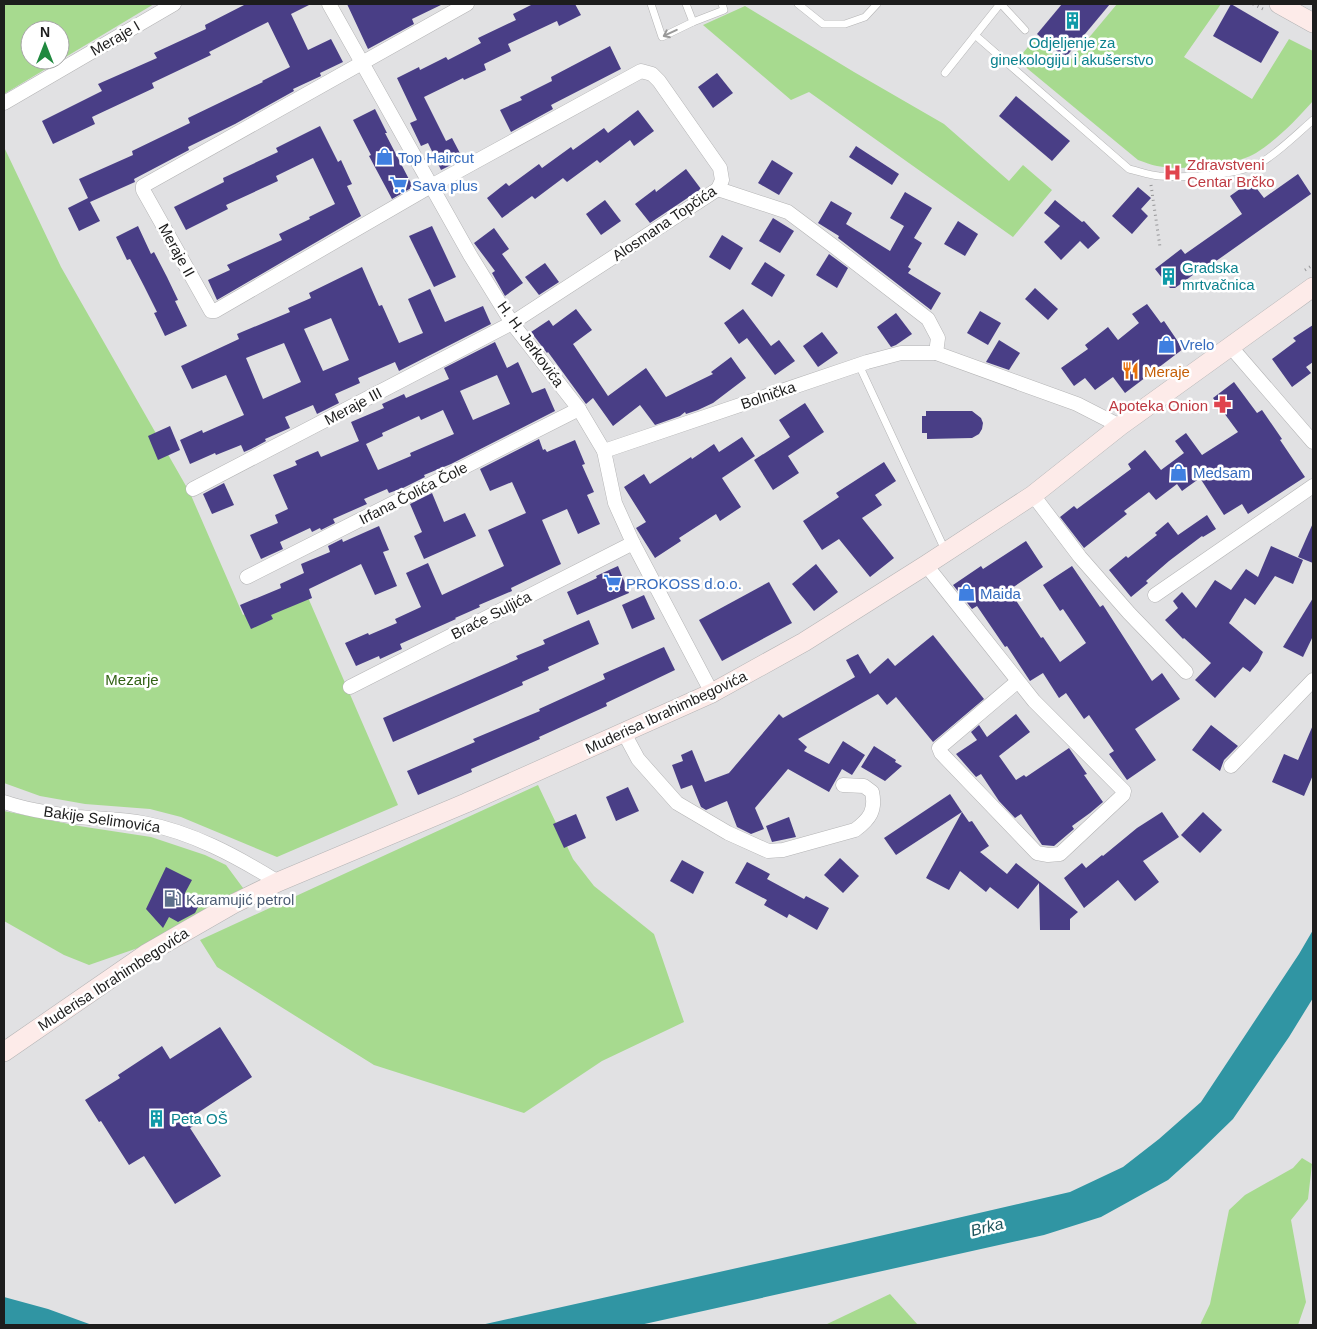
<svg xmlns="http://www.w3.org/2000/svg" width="1317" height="1329" font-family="Helvetica,sans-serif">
<rect width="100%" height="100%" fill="#e1e1e3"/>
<g fill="#a7da8f" fill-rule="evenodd">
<path d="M4 4H154L4 94ZM30 30H60V60H30Z"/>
<path d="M1117 4H1221L1184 57 1252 99 1289 39 1313 51V101C1296 120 1278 139 1256 153 1234 166 1181 171 1157 166 1151 165 1145 162 1138 160L1017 60 1033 41 1067 64Z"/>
<polygon points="745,6 854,72 944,124 1009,181 1023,165 1052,190 1013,237 809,92 791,100 703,25"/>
<polygon points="4,147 61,267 190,493 243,615 303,586 398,805 277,857 181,817 150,809 85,804 40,796 4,783"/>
<polygon points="538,785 573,859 594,886 654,934 684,1022 602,1061 524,1113 374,1065 217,967 200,940"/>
<polygon points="4,811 79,826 151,837 205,855 226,865 246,892 158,941 89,965 64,955 4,921"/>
<polygon points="1302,1158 1312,1164 1308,1199 1291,1220 1306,1302 1298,1325 1200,1325 1210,1304 1229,1210 1245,1195 1293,1168"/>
<polygon points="890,1294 918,1325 825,1325"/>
</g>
<g fill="#3095a3">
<polygon points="1313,930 1313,998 1289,1037 1233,1119 1198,1153 1168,1180 1101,1217 1044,1235 640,1325 481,1325 845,1244 1070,1192 1123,1167 1159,1139 1201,1102 1299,954"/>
<polygon points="4,1297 48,1309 92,1325 4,1325"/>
</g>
<g fill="#493e86" fill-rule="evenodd">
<polygon points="246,4 311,4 291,14 308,50 331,39 343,62 320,73 321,76 293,89 294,91 235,124 188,147 189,150 134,179 135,182 90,202 100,221 79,231 68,208 88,198 79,179 133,155 132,151 190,123 188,118 263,82 262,81 290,67 268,22 209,52 211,55 152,83 154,88 92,117 95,124 53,144 42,121 102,91 98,84 157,58 154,53 206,29 205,25"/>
<polygon points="347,4 443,4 412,19 414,24 368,49"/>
<polygon points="533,4 575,4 581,15 559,26 557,21 508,44 511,51 484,64 486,70 464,80 463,78 424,97 446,141 452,138 463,159 441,170 428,143 421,146 410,123 417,120 397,78 419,67 420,70 446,57 448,60 481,43 478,38 516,20 513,14"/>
<polygon points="1062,4 1110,4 1065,58 1037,34"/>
<polygon points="1231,4 1279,32 1261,63 1213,36"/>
<polygon points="610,46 621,69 551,105 553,109 511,132 500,110 522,100 520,97 552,81 551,77"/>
<polygon points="717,73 733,93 713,108 698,87"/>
<polygon points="1016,96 1070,141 1052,161 999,116"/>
<polygon points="375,109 387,133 385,133 413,187 392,199 369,156 371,155 353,120"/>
<polygon points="638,110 654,131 634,146 630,140 600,163 597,160 567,182 563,178 535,199 532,196 502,218 487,198 506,183 509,186 539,164 542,168 571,147 573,150 604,128 608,133"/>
<polygon points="320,126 338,162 341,160 352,184 347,186 361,216 217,300 208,280 230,270 227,265 282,240 279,234 310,219 309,217 335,204 313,158 276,176 278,181 226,205 228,209 186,230 174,207 224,182 223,178 278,152 276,148"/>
<polygon points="856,146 899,174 892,185 849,157"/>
<polygon points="772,160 793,173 779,195 758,183"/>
<polygon points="686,169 701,189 650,223 635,204 655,189 656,192"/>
<polygon points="1298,174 1311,194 1202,271 1201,269 1175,288 1170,288 1155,269 1181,249 1185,254 1242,214 1230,196 1251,181 1264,198"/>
<polygon points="1138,187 1151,198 1141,209 1148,216 1132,234 1112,216"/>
<polygon points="905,192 932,208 914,238 922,243 908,267 911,269 908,273 941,293 931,310 838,238 839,236 818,223 831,201 852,213 846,224 890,251 904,226 890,218"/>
<polygon points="605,200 621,221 601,235 586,214"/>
<polygon points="1055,200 1082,222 1084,221 1100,238 1088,249 1080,241 1061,260 1044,242 1060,226 1044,213"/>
<polygon points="773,218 794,231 780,253 759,241"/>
<polygon points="958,221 978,234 965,256 944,244"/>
<polygon points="138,226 151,254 154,252 167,277 178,300 175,301 187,326 165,336 154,313 157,312 144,286 130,259 127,260 116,237"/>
<polygon points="432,226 456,277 434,287 409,236"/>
<polygon points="494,228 509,249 502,254 523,283 505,296 492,273 495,271 474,243"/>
<polygon points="722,235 743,248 730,270 709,257"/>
<polygon points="829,254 848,268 837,288 816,275"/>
<polygon points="765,262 785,275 772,297 751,284"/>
<polygon points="545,263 559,282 539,295 525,277"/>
<path d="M362 267 379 306 382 305 399 343 423 333 408 299 430 289 445 322 483 306 491 324 399 371 395 362 358 378 360 383 335 394 339 403 317 414 313 405 285 417 290 428 265 439 266 441 251 449 244 452 241 445 216 455 215 453 190 464 180 440 202 430 203 433 244 415 226 375 192 389 181 366 239 339 237 334 290 312 288 308 311 298 309 293ZM331 318 349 360 323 371 304 329ZM284 343 301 382 263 399 246 358Z"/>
<polygon points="1035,288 1058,309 1048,320 1025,299"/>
<polygon points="1147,304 1161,323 1164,321 1183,349 1125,393 1113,377 1095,390 1085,378 1074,386 1061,368 1088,349 1085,345 1108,327 1118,340 1139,323 1132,314"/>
<polygon points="576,309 592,330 573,344 608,396 646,368 666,397 713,374 711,372 731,357 746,378 713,403 698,410 686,414 685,412 680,416 655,425 640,405 613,426 593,398 586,404 548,352 547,353 531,332 549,320 553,326"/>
<polygon points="743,309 771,346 779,340 795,361 775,375 747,338 739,344 724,323"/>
<polygon points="980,311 1001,323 988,345 967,333"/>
<polygon points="896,313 912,334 896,345 891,347 877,327"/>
<polygon points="1313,325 1313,362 1306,367 1311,373 1292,387 1272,359 1296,341 1293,338"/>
<polygon points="822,332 838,353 818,367 803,346"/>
<polygon points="999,340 1020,353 1009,370 986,362"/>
<path d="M495 342 507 368 518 362 532 393 545 388 555 411 451 464 424 475 425 477 403 488 389 493 387 489 364 499 367 504 333 519 335 523 321 530 320 528 312 532 310 528 280 542 283 549 261 559 250 535 278 523 275 515 288 509 273 475 297 465 295 461 318 451 321 457 359 441 351 422 384 408 382 404 404 394 406 398 449 379 444 368ZM497 375 510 404 473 420 460 391ZM443 410 454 434 410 453 411 456 378 470 366 444 383 436 382 433 419 416 421 420Z"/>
<polygon points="1234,382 1257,413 1262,410 1282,439 1280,440 1305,477 1248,514 1242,504 1224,515 1200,478 1182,491 1177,484 1156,500 1149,492 1124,511 1127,514 1084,548 1060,517 1074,506 1077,509 1131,469 1128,464 1145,450 1161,470 1184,453 1175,441 1186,433 1202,455 1238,432 1213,398"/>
<polygon points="805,403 824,432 788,456 799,473 773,490 754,460 790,437 779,420"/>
<polygon points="926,411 972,411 981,418 983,423 982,429 979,434 972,438 927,439 927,433 922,433 922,416 926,416"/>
<polygon points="170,426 180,450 158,460 148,436"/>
<polygon points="742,437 755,456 722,478 741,507 720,521 716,514 679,538 681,541 655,558 636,528 646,522 624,487 644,474 650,484 691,457 692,459 714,444 719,452"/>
<polygon points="539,439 543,450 545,449 547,452 575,440 585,464 582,465 594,492 587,495 600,524 578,534 567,509 542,520 561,564 511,588 512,591 479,605 480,607 455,618 456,619 400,644 402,649 380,659 379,656 356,666 345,643 368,633 369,635 397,623 395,619 421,607 406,573 428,563 442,595 504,566 488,530 526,513 512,482 490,491 480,469"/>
<polygon points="884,462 896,481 875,495 882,505 862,518 894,558 870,577 839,539 822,550 803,521 839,497 836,493"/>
<polygon points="224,483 234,505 212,514 203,494"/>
<polygon points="432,493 444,522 465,513 476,536 424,559 414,536 422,532 410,504"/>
<polygon points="1207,515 1216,529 1203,537 1202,536 1169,561 1146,581 1148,583 1131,597 1109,570 1126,556 1128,558 1157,535 1155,533 1168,522 1178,535"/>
<polygon points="1313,523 1313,563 1298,557"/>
<polygon points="379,526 389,550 383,552 397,586 375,595 361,564 309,589 312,598 271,615 273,619 251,629 240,605 281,588 280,584 304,573 301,564 330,552 328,546 342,539 343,542"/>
<polygon points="1026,541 1043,567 1009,590 1041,638 1043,637 1060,662 1086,643 1063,609 1060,611 1043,585 1072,566 1100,607 1103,605 1152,681 1162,673 1180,699 1135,729 1156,760 1127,780 1109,754 1114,751 1089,715 1084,719 1066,693 1059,698 1043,673 1030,681 1007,646 1005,647 977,606 972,609 953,585 981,566 983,569"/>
<polygon points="1271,546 1303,560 1293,584 1275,576 1255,605 1245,598 1229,623 1263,652 1258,662 1250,672 1243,667 1215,698 1195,680 1211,663 1184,638 1183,639 1165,620 1178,608 1173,601 1182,592 1196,608 1215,580 1231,590 1246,569 1258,577"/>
<polygon points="816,564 838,592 814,611 792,584"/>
<polygon points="618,566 629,593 577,615 567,592 597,578 596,576"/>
<polygon points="769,582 792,623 722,661 699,620"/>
<polygon points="644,595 655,619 632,629 622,605"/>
<polygon points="1313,598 1313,636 1303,657 1283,647"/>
<polygon points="589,620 599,644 548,667 549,670 522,682 523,685 393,742 383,718 518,659 516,656 545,644 543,640"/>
<polygon points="933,635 984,699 933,742 896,697 887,705 878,694 798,739 807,747 804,751 829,764 843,741 865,755 852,775 842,769 829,792 788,769 755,808 764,829 751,834 737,827 727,801 706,810 701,807 692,785 681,789 672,765 683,761 681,755 692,750 705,782 729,773 779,714 783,718 855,677 846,660 858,654 870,674 888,658 895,666"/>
<polygon points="664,647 675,670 606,703 607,706 539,737 540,739 471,769 472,772 418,795 407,771 475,742 473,739 540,711 539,709 605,679 603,674"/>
<polygon points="1016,714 1030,732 999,756 1016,780 1024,775 1026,777 1069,748 1087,774 1084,775 1103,802 1090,813 1072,826 1074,829 1054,846 1042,845 1021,814 1015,818 999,801 981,774 976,777 956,754 977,740 971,732 979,725 987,737"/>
<polygon points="1211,725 1238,746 1224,760 1220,771 1192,750"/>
<polygon points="1313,725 1313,775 1304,796 1272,782 1284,754 1298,760"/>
<polygon points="874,746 896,760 895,762 902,766 885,781 861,767"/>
<polygon points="628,787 639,811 616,821 606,797"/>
<polygon points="950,794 962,812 896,855 884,838"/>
<polygon points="962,812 969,822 972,821 989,846 980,852 1007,874 1016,863 1078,912 1070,919 1070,930 1040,930 1039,883 1018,909 990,887 986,892 960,871 949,890 926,878"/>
<polygon points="1162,812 1179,837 1143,861 1159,882 1135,901 1118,880 1084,908 1064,878 1082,863 1086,868 1102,855 1103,856 1137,828"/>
<polygon points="1203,812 1222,830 1200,853 1181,835"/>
<polygon points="576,814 586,838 564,848 553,824"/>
<polygon points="789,817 796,837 772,842 766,826"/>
<polygon points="840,858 859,876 843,893 824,875"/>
<polygon points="682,860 704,872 693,894 670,881"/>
<polygon points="747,862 770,874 767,879 804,899 806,896 829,908 817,930 789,914 787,918 764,905 767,900 735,883"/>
<polygon points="166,867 192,880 185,893 201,901 195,913 178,922 169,917 163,928 146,909"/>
<polygon points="220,1027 252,1077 196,1114 201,1122 190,1128 221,1176 175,1204 144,1156 129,1165 101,1121 99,1122 85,1100 120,1078 118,1075 162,1046 170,1059"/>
</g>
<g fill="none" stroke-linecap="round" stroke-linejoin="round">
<defs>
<g id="service">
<polyline points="651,4 662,37 693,22 686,4"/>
<polyline points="798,4 823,24 845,24 865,17 877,4"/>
<polyline points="1001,4 1025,30"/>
<polyline points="693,22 724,10 722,4"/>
<path d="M975 35 1129 169C1138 171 1149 175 1159 176 1186 178 1238 176 1262 162 1279 152 1298 133 1313 120"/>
<polyline points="945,73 1000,4"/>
<polyline points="859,365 945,550"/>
</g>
<g id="minor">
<polyline points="329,4 470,255 512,323 579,409 604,451 615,503 633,543 712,693"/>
<polyline points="4,103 174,4"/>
<polyline points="718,189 788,212 836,248 928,319 938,338 936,353"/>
<polyline points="1230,346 1313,442"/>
<polyline points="604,451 867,362 901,353 936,353 1077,404 1120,426"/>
<polyline points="193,489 512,323 718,189 722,180 720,168 659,81 652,74 641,71 431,186 215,311 211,311 143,190 143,186 467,4"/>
<polyline points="1033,495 1080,557 1129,613 1186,672"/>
<polyline points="926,565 1034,701 1124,791 1123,795 1060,854 1048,855 1037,853 941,753 939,748 1018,681"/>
<polyline points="247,577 579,409"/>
<polyline points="1155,595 1313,486"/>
<polyline points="350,687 633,543"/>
<path d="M624 733 638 759 677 803 728 833 768 851 783 850 855 830C870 819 876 810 872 792L864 786 843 785"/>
<polyline points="1231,766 1313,680"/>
<path d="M4 802C27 810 54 814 78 817 100 819 122 819 143 823 192 832 236 856 278 882"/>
</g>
<g id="secondary">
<polyline points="1279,4 1313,23"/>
<polyline points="4,1052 146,954 233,904 278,882 466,803 712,693 804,642 926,565 1033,495 1120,426 1313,287"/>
</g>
</defs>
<use href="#service" stroke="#b4b4b5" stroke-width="8"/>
<use href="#minor" stroke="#b4b4b5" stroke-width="15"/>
<use href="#secondary" stroke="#b4b4b5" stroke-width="20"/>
<g stroke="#969698" stroke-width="3" stroke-dasharray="1 4" stroke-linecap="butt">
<polyline points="1253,4 1263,9"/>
<polyline points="1151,185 1160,247"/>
<polyline points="1305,270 1313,265"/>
</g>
<use href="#service" stroke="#fff" stroke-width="7"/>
<use href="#minor" stroke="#fff" stroke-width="14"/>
<use href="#secondary" stroke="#fdebe9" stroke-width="19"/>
</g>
<defs><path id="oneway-shaft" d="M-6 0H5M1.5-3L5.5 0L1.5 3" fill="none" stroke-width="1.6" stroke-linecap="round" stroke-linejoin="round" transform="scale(1.25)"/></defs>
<use stroke="#999" href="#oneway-shaft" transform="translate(670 33) rotate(155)"/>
<defs>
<symbol id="building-bare" viewBox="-9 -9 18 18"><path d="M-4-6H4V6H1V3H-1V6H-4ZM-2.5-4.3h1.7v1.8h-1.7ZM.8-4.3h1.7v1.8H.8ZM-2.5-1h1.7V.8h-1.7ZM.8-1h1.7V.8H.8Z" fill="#0f9aa8" stroke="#fff" stroke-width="2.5" paint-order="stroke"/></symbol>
<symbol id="shop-bare" viewBox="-9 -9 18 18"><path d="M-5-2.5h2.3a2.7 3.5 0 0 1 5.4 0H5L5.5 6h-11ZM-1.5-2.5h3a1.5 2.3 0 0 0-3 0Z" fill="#3f7fe0" stroke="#fff" stroke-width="2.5" paint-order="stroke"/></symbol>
<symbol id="hospital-bare" viewBox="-9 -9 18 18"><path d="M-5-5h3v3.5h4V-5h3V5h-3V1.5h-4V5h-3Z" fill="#e0444e" stroke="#fff" stroke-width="2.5" paint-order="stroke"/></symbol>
<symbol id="supermarket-bare" viewBox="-9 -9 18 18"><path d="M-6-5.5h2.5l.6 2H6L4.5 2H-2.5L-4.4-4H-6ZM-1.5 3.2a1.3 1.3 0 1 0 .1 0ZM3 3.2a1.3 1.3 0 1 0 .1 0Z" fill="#3f7fe0" stroke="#fff" stroke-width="2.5" paint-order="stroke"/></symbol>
<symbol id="restaurant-bare" viewBox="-9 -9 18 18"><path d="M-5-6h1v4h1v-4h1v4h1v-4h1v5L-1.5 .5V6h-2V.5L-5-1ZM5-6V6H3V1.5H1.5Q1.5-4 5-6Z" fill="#e8710a" stroke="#fff" stroke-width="2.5" paint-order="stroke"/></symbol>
<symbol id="pharmacy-bare" viewBox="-9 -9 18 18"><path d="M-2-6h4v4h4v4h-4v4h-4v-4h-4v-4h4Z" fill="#e0444e" stroke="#fff" stroke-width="2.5" paint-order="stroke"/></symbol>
<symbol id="fuel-bare" viewBox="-9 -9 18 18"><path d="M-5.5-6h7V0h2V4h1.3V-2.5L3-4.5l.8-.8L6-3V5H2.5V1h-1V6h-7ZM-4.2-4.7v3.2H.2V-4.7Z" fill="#5c6f8a" stroke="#fff" stroke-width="2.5" paint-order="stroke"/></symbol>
</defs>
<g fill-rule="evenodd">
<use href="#building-bare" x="1060" y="8" width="25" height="25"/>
<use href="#shop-bare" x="372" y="144" width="25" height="25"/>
<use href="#hospital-bare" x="1160" y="160" width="25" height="25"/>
<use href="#supermarket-bare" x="386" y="172" width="25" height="25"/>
<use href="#building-bare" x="1156" y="264" width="25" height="25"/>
<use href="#shop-bare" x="1154" y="332" width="25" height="25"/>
<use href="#restaurant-bare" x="1118" y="358" width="25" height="25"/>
<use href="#pharmacy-bare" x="1210" y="392" width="25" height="25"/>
<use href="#shop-bare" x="1166" y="460" width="25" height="25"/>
<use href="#supermarket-bare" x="600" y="570" width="25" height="25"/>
<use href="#shop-bare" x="954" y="580" width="25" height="25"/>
<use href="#fuel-bare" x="160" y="886" width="25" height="25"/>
<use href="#building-bare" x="144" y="1106" width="25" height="25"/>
</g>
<g text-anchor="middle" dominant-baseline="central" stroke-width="5" stroke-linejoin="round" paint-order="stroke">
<g font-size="15" fill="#1d1d1d" stroke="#fff">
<text transform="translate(115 38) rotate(-30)">Meraje I</text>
<text transform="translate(664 223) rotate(-34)">Alosmana Topčića</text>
<text transform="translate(177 250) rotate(61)">Meraje II</text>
<text transform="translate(531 344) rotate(54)">H. H. Jerkovića</text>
<text transform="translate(768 395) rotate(-19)">Bolnička</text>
<text transform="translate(353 406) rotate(-28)">Meraje III</text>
<text transform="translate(413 493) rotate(-27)">Irfana Čolića Čole</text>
<text transform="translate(491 615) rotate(-27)">Braće Suljića</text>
<text transform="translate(666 712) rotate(-25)">Muderisa Ibrahimbegovića</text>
<text transform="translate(102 819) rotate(8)">Bakije Selimovića</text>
<text transform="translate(113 979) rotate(-33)">Muderisa Ibrahimbegovića</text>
</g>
<g font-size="15" fill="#0d838f" stroke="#fff" text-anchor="start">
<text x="1072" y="42" text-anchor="middle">Odjeljenje za<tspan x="1072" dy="17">ginekologiju i akušerstvo</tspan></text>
<text x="1182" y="267">Gradska<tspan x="1182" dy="17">mrtvačnica</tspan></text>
<text x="171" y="1118">Peta OŠ</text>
</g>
<g font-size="15" fill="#366cbe" stroke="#fff" text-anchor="start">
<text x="398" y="157">Top Haircut</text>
<text x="412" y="185">Sava plus</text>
<text x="1180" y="344">Vrelo</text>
<text x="1193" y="472">Medsam</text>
<text x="626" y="583">PROKOSS d.o.o.</text>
<text x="980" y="593">Maida</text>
</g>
<g font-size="15" fill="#be3a42" stroke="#fff" text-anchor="start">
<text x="1187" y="164">Zdravstveni<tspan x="1187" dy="17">Centar Brčko</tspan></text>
<text x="1208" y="405" text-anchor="end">Apoteka Onion</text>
</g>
<g font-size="15" fill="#c56008" stroke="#fff" text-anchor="start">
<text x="1144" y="371">Meraje</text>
</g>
<g font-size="15" fill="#336216" stroke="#fff">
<text x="132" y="679">Mezarje</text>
</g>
<g font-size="15" fill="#4e5e75" stroke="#fff" text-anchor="start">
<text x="186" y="899">Karamujić petrol</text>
</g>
<g font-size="16" font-style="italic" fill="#1d545c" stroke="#fff">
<text transform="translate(987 1227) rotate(-14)">Brka</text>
</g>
</g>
<rect width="1317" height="1329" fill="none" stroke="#1d1d1d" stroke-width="10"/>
<g transform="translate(45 45)"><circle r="24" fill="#ffffff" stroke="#a5a5a5"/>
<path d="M0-4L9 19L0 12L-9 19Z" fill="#20893f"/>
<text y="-8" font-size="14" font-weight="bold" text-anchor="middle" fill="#1d1d1d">N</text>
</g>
</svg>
